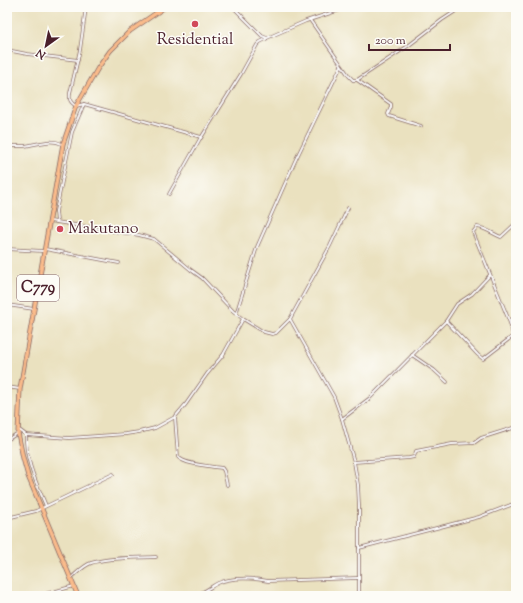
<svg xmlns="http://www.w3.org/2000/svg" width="523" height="603" font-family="'Sorts Mill Goudy',serif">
<rect width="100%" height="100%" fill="#fdfcf7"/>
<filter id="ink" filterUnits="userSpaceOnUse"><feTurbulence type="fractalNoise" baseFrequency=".025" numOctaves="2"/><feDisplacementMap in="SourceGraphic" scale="8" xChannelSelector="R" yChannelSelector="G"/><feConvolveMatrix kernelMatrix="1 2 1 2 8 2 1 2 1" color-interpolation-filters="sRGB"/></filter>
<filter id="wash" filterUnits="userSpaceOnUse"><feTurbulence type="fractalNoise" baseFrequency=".012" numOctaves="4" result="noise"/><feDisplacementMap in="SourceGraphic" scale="16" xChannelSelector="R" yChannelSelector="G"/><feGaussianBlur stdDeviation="0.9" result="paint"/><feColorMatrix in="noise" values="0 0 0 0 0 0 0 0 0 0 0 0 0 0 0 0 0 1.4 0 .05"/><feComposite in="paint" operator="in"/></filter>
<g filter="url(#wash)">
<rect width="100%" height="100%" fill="#eae1bf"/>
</g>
<g filter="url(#ink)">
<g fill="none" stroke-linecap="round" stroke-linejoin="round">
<defs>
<g id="street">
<path d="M86 7 80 50 70 93C69 100 70 102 76 106L84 104 201 137 169 194"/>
<polyline points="233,7 262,36 267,38 306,21 349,7"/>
<polyline points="310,20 349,76 353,80 357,80 408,46 442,20 462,7"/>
<polyline points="7,50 27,54 78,60"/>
<polyline points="357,80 391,104 391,107 388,114 389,116 421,126"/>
<polyline points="201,138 241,74 257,45 260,42 266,39"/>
<path d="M7 146C12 146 18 146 24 146 37 145 49 138 62 144"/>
<polyline points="50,221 139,235 154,239 191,270 202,278 233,311 243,319 264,332 272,334 276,333 290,319 334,397 342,419 354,462 358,485 359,506 359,596"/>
<polyline points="57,222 56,211 72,132 84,104"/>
<path d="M516 223 501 237C493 234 486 228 477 227L473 232 510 323 516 347"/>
<polyline points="7,249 43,251"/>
<polyline points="45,249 119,263"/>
<polyline points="7,305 34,309"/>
<polyline points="236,314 257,247 295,161 341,66"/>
<polyline points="290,319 330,246 348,208"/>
<polyline points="446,321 478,355 483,359 513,336"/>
<polyline points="412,355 434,370 447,382"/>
<polyline points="7,387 20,389"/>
<path d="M175 417 178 457C185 465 211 466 222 468L224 471 227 485"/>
<polyline points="342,419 370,398 446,321 457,304 472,294 490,275"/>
<polyline points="18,429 26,435 69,438 126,434 139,432 155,428 175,417 186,404 207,374 223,355 243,319"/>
<path d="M26 435C25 460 37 484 46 506"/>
<polyline points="7,440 18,433"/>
<polyline points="354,462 409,458 414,457 416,451 452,444 474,443 481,438 516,427"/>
<polyline points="7,518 36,511 113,474"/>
<polyline points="359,548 479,517 516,503"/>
<path d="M71 578C77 573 83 566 91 563 109 557 136 558 156 557"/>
<polyline points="38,596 74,586"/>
<path d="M177 596C182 593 189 596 195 595 204 593 210 587 218 583 231 577 255 578 268 581L358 578"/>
<polyline points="261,596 264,595 282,596"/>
</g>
<polyline id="primary" points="78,596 28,476 23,458 18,433 20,389 63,144 76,106 98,68 110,51 130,31 165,7"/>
</defs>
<use href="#street" stroke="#82635f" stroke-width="3.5"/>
<use href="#primary" stroke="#82635f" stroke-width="5"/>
<use href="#street" stroke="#fff" stroke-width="2"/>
<use href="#primary" stroke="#fabb8b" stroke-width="3.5"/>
</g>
</g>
<g fill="#d1495b" stroke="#fdfcf7" stroke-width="1.5">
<circle cx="195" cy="24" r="4"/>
<circle cx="60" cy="229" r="4"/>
</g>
<g text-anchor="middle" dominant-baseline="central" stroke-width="3" stroke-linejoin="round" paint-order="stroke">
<rect fill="#fdfcf7" stroke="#806168" stroke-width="1" x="17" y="275" width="42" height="26" rx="3"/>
<g font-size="15" font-weight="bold" fill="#4a1f2b">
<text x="38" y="288">C779</text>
</g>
<g font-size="16" fill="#4a1f2b" stroke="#fdfcf7">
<text x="195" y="40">Residential</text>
<text x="68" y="229" text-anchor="start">Makutano</text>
</g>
</g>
<rect width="523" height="603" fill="none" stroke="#fdfcf7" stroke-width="24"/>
<g transform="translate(46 46) rotate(213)" stroke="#fdfcf7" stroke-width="3" paint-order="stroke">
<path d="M0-3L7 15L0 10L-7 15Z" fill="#4a1f2b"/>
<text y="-6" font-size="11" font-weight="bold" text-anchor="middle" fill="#4a1f2b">N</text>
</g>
<path d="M369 44v6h81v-6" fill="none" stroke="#4a1f2b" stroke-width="2"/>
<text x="375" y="44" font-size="12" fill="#4a1f2b" stroke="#fdfcf7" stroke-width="3" paint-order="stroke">200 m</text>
</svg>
